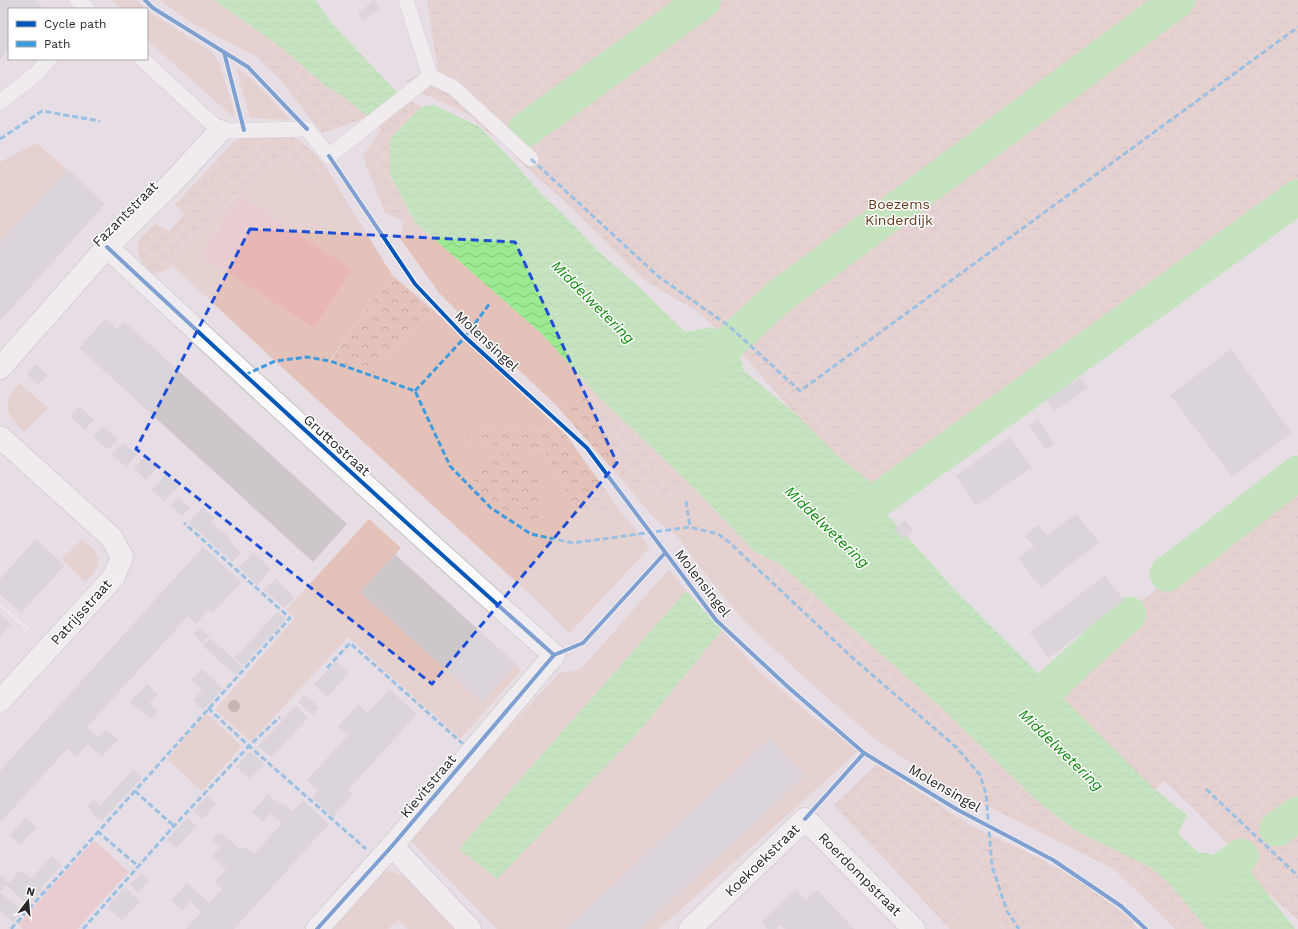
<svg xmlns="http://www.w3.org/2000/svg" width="1298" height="929" font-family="'Work Sans',sans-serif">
<defs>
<pattern id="forest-crowns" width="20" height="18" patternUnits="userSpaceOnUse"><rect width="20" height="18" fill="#e4c2b9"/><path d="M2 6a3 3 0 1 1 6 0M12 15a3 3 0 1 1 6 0" fill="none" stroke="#c4a79f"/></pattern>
<pattern id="water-waves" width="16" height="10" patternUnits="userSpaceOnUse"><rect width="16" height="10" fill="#9be990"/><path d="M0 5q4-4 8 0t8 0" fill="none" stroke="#86c87c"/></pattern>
</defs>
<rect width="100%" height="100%" fill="#e7dee5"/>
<g fill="#e4c2b9">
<polygon points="111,0 136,0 146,9 121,9"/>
<polygon points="160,0 214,0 281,47 255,56 190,22"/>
<polygon points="147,9 154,15 212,52 220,65 235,114 233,117 147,40"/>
<path d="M235 66C256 81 273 100 290 120L250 118Z"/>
<polygon points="36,143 68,170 0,241 0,162"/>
<polygon points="284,152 312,186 324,164 392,275 330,360 374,373 433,310 566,435 547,431 474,428 466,442 544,450 576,509 622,513 650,547 569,634 548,611 273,359 173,266 182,245"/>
<polygon points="406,206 415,222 543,335 598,396 556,405 478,332 439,293 400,238 404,221"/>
<path d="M19 383 48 408 24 432C6 414 0 404 19 383Z"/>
<polygon points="622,480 667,498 692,486 755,552 780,564 765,569 930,716 978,762 1003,814 937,781 870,735 808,681 743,620 698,565 678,537 655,519"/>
<polygon points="369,519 401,548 361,593 482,702 516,664 521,671 460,739 348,637 251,742 215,710 295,618 286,610"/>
<path d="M82 539C102 555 105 563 85 582L62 559Z"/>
<path d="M669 569 686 591 459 849 636 735 722 630 759 671 812 716 859 750C794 811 725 869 659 929H497L410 840 439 808 478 761 559 673 580 670Z"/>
<polygon points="206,713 242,746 202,791 167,759"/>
<polygon points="383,870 397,873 411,880 460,929 408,929 398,920 388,929 328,929"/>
<polygon points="982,875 996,897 997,905 1005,929 950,929 946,925"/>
</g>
<g fill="url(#forest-crowns)">
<polygon points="427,0 1298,0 1298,187 870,494 829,453 737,348 698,312 644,280 572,208 518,160 505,143 497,136 491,135 468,114 415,90 406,81 429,69 438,71"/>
<polygon points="281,47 322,83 345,98 402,95 421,107 390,139 390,175 406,206 404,221 385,213 363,156 381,130 368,117 322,133 277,76 255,56"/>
<path d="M273 134C279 135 286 135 292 137 305 142 315 154 324 164L312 186 284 152 182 245C175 262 173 271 154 274 144 266 133 254 140 239 144 234 151 228 155 223L169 232 184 214 175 205 233 142 243 138Z"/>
<polygon points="392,275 433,310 374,373 330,361"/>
<polygon points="598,396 692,486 667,498 622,480 556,405"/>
<polygon points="474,428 547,431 566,435 622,513 576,509 544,450 465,442"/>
<polygon points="507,454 518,457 536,474 544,501 536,523 513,515 493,503 473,482 477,469 494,455"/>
<polygon points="1298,463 1298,920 1262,888 1239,856 1192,807 1164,781 1154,790 1040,677 1181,571 1173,552"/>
<polygon points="780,564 944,710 1036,800 1076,831 1150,867 1169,883 1207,929 1175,929 1114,869 1003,814 978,762 930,716 765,569"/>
<polygon points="877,764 972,826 1039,858 1082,882 1134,921 1135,929 1005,929 997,905 996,897 982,875 946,925 834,805"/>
</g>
<g fill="#e8b6b7">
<polygon points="240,197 352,269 314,328 202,256"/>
<polygon points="94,840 129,872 77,929 23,929 18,924"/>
</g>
<g fill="url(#water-waves)">
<polygon points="214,0 315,0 335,27 398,93 368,117 345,98 322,83 281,47"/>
<polygon points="434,105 480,127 519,168 540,193 564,215 599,252 637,285 685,332 713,327 737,348 744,371 796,414 840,458 871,482 870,495 954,589 1154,789 1187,815 1178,834 1198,852 1230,858 1250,871 1295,929 1207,929 1169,883 1150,867 1076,831 1036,800 944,710 780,564 755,552 692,486 598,396 543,335 415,222 390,175 390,139 421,107"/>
<polygon points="686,591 722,630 636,735 497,879 459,849"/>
</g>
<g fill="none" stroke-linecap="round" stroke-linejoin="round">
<g stroke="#9be990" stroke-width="35">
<polyline points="525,130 704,0"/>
<polyline points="698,377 730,342 780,296 1178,0"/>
<polyline points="841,535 864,510 1298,197"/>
<polyline points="1167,574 1298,473"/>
<polyline points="1025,715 1052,685 1129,614"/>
<polyline points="1277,829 1298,814"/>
<polyline points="1203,885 1241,856"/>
</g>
</g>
<g fill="#cdc7cc">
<polygon points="0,0 35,0 44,9 9,9 9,49 0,59"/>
<polygon points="374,0 380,8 364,21 358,14"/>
<polygon points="68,169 105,204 0,321 0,242"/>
<polygon points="106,318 117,329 124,321 347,524 313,562 79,348"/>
<polygon points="1231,349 1292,433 1232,477 1170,395"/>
<polygon points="36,364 48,375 38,385 27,374"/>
<polygon points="1081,377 1088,387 1055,411 1046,400"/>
<polygon points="79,406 94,420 85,430 70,416"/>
<polygon points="1038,419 1054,444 1046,449 1029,425"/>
<polygon points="103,426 118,440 108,450 93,437"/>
<polygon points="1010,437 1032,467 976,506 956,476"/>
<polygon points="123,443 137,454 126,467 112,454"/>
<polygon points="146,455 158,467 146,480 134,469"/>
<polygon points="166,474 179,486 164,501 152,490"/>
<polygon points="179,497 190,507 182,516 170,506"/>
<polygon points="202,507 215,518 211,523 230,538 228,540 241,552 232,562 189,523"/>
<polygon points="1076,513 1099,542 1041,588 1018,558 1034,546 1025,536 1038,525 1047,536"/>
<polygon points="905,520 913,530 903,539 895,529"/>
<polygon points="36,539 64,566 21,613 0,594 0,579"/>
<polygon points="203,547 241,582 213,613 208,610 196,624 188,616 87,727 98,737 106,729 118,739 102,757 88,744 76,757 67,749 0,823 0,771"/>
<polygon points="253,552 271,569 257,585 239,568"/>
<polygon points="395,554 516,664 482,702 360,592"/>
<polygon points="1105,575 1124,600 1049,658 1030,633"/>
<polygon points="276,579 295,598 284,608 264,590"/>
<polygon points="277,612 286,619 244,665 235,658"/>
<polygon points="0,614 11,624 0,637"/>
<polygon points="200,628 209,636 203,643 193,634"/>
<polygon points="210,638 243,667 235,675 203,646"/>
<polygon points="336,661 349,673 327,697 314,685"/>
<polygon points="202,669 223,689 203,710 193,701 202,690 191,680"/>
<polygon points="147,684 158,694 150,703 158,711 151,719 130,702"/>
<polygon points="389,689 417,714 348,790 353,794 333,817 312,798 318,791 307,780 348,735 338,727 358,704 368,713"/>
<polygon points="305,695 319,707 313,715 298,702"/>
<polygon points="296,706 308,718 272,757 258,746"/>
<polygon points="770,738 805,776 687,886 641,929 565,929"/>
<polygon points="250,751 264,764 250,779 236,767"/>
<polygon points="133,769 142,777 102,821 93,815 94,813 87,806 94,800 100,806"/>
<polygon points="268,794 279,804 285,804 293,811 303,800 329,824 234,929 186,929 201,912 190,901 182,910 171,901 187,883 209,903 222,889 215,882 226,870 212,856 220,847 212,841 216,834 222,834 239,848 246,847 254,854 282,823 271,813 263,822 252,812"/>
<polygon points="207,796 216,804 203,819 193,811"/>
<polygon points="26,817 37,827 20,845 10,835"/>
<polygon points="187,818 197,826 176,848 166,840"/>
<polygon points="52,856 62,865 41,888 42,890 28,905 6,885 0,892 22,911 13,922 0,911 0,875 9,883 20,870 31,879"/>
<polygon points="141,873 149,881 138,892 130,885"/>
<polygon points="125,887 140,902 122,920 107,907"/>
<polygon points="796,889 806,900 817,890 854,929 785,929 781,925 776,929 768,929 761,922"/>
</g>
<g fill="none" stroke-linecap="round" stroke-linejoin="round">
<defs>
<g id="service">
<polyline points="77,0 87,9"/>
<polyline points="142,59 220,131 307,129 329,156 430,76 406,0"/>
<polyline points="430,76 454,88 531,159"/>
<polyline points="0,102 37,73 49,59"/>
</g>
<g id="minor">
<path d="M107 247C255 385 403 521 554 655L392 846 317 929"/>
<polyline points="0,368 107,247 171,184 220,131"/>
<polyline points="0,437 112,538 122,557 113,578 0,701"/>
<polyline points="392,846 470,929"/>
<polyline points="690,929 805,819 914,929"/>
</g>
</defs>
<use href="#service" stroke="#c0bfc1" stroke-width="16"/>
<use href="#minor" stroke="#c0bfc1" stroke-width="24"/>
<polyline stroke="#fbfafb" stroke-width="2.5" stroke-dasharray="3 2" stroke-linecap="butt" points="0,605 28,629"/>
<use href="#service" stroke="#fbfafb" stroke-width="15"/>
<use href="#minor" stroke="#fbfafb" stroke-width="22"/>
<g stroke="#3d9ce0" stroke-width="3" stroke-dasharray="6 3" stroke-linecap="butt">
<polyline points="0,139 42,111 100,121"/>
<polyline points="531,159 659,277 729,326 800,391 1298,27"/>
<polyline points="245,375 275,361 307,357 330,361 415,391 450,466 491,508 531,534 573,543 690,527 718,534 729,542 856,661 956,747 980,775 986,794 992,866 1007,911 1019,929"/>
<polyline points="415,391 465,337 490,303"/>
<polyline points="686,501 690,527"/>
<polyline points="327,668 350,643 463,744"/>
<polyline points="208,708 249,746 366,849"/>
<polyline points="1206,789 1298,876"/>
<polyline points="135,791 174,826"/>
<polyline points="97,831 138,866"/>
<polyline points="11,929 290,618 184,523"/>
<polyline points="83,929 174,826 249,746 280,717"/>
</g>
<defs>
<g id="cycleway">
<polyline points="145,0 153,8 248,67 307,129"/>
<polyline points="224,52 244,130"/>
<polyline points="329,156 415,284 465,337 587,448 716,620 788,687 864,753 958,810 1053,860 1121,906 1146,929"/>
<path d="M107 247C255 385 403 521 554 655"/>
<polyline points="805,819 864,753"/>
<polyline points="317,929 392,846 554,655 583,643 665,553"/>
</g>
</defs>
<use href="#cycleway" stroke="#fff" stroke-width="6"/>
<use href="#cycleway" stroke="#0057b8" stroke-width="4"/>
</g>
<circle fill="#9f8375" cx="234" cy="706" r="6"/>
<path d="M0 0H1298V929H0ZM250 229 515 242 617 463 432 684 136 449Z" fill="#e7dee5" fill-opacity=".55" fill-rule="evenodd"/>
<path fill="none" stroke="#1d4ed8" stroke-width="3" stroke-dasharray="8 5" stroke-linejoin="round" d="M250 229 515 242 617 463 432 684 136 449Z"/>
<g text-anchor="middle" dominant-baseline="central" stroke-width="3" stroke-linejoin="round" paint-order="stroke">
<g font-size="14" fill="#643919" stroke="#fff">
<text x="899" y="204">Boezems<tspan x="899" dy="16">Kinderdijk</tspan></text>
</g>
<g font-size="14" fill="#282828" stroke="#fff">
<text transform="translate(125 214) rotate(-45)">Fazantstraat</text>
<text transform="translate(487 341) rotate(43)">Molensingel</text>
<text transform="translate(337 445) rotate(42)">Gruttostraat</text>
<text transform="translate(703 583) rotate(52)">Molensingel</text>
<text transform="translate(81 612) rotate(-48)">Patrijsstraat</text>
<text transform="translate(428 786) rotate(-50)">Kievitstraat</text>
<text transform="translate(945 788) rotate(30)">Molensingel</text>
<text transform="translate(762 860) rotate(-44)">Koekoekstraat</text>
<text transform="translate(860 874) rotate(45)">Roerdompstraat</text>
</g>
<g font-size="15" font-style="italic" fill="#118a0d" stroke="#fff">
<text transform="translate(593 302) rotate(45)">Middelwetering</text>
<text transform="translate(827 527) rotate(44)">Middelwetering</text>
<text transform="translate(1061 750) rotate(44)">Middelwetering</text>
</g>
</g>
<rect x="8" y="8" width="140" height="52" fill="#ffffff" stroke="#a9a9a9"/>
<rect x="16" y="21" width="20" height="6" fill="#0057b8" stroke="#a9a9a9"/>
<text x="44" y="28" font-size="12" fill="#282828">Cycle path</text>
<rect x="16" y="41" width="20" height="6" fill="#3d9ce0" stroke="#a9a9a9"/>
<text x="44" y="48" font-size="12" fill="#282828">Path</text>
<g transform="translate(28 901) rotate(16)" stroke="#ffffff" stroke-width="3" paint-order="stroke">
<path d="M0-3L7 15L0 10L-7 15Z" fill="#282828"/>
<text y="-6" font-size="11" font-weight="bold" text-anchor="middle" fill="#282828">N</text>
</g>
</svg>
